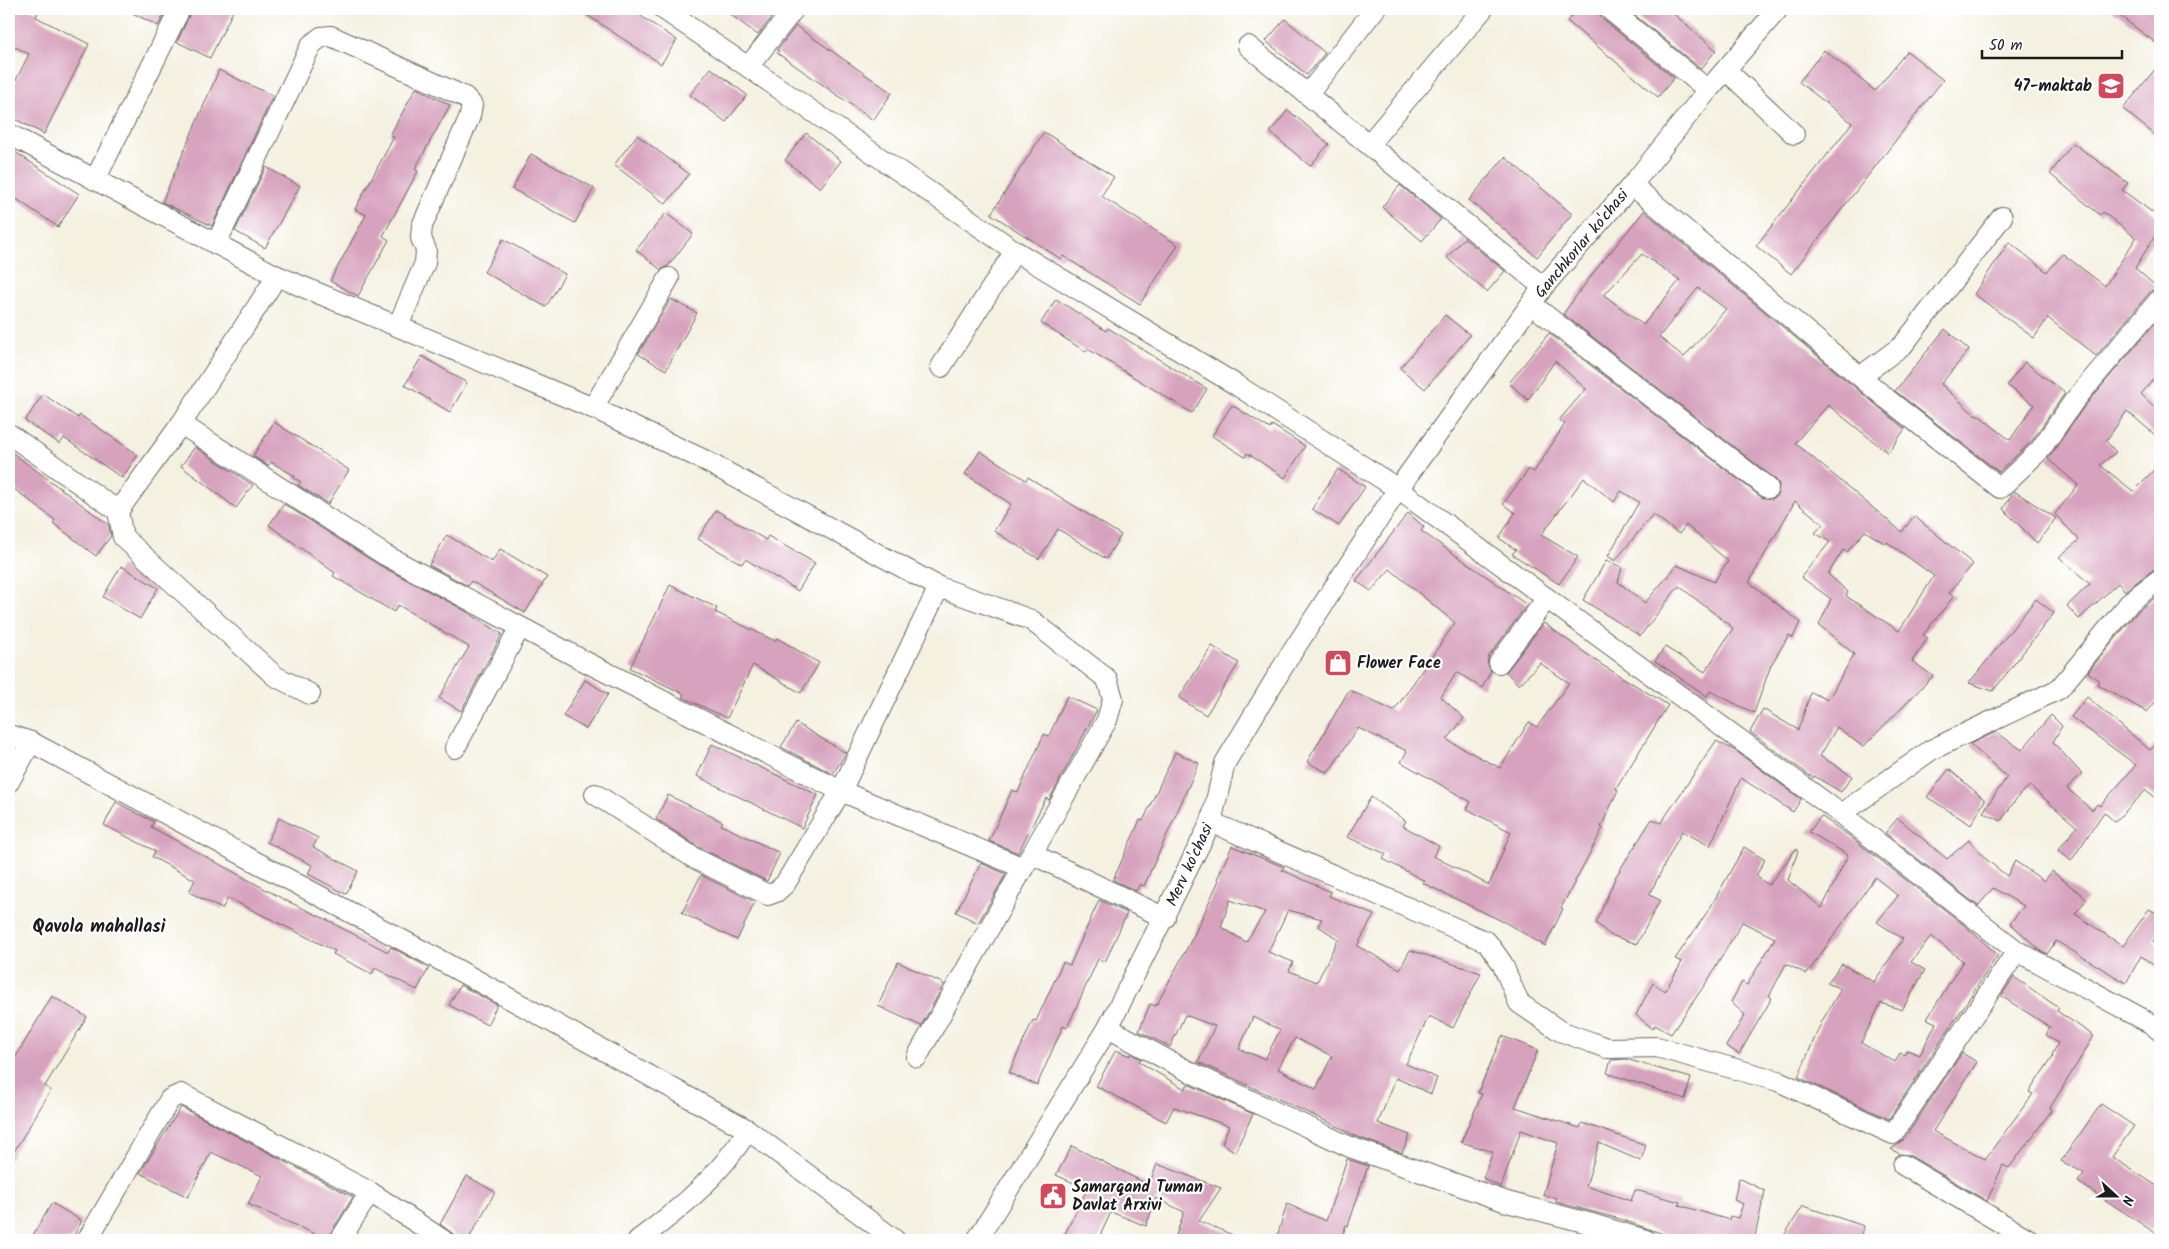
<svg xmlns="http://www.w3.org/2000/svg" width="2169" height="1249" font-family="Kalam,sans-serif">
<rect width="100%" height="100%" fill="#fff"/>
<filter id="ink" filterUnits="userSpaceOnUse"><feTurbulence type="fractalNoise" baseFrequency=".02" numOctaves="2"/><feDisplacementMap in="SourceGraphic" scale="10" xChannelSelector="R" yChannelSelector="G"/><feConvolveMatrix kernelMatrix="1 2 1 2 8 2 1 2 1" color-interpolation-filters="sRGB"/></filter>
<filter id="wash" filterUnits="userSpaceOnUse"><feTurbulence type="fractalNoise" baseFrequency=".0096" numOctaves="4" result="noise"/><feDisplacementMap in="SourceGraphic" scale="20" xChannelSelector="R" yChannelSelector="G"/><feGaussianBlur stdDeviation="1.12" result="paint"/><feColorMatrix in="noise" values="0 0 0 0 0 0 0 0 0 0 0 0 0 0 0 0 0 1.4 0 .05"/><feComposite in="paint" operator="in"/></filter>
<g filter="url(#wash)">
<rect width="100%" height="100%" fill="#f4f1e1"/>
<g id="blocks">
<g fill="#d7a2bd" fill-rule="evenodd">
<polygon points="9,9 30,9 38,12 36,17 89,44 44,134 9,116 9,94 29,54 9,44"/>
<polygon points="125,9 167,9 158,26"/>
<polygon points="192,9 234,9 210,58 177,42"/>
<polygon points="578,9 630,9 677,40 661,64"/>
<polygon points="723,9 771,9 776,12 758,35"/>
<polygon points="1578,9 1597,9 1601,18 1674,78 1658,97 1567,21"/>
<polygon points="1627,9 1668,9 1716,50 1701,69"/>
<polygon points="2111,9 2160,9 2160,46"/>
<polygon points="1285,19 1325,53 1307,75 1266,41"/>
<polygon points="796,26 892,93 873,120 777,53 779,51 777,50"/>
<polygon points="1824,50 1875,91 1907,51 1943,80 1791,274 1756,246 1852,123 1799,82"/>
<polygon points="2160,63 2160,139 2123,109"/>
<polygon points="711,68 747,95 726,122 690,95"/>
<polygon points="219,70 273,96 212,226 162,202"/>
<polygon points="416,88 450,105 415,169 418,171 383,236 389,240 358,296 330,281 366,215 355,209 394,137 390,135"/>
<polygon points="1288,110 1329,144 1310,166 1270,132"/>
<polygon points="1044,132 1114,177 1101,196 1178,245 1140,304 1063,256 1061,259 991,214"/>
<polygon points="806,133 841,161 820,188 785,160"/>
<polygon points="637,135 689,174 666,204 614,165"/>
<polygon points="2073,143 2128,183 2122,190 2160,218 2160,228 2135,268 2158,288 2151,291 2096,356 2048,318 2034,338 1974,294 2009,242 2047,272 2063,254 2105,286 2136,238 2103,212 2100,215 2050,174"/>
<polygon points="9,148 79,194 58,227 9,194"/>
<polygon points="531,154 594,188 575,223 512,189"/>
<polygon points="1505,157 1572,214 1537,257 1469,200"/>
<polygon points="266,167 300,186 265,248 235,231"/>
<polygon points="1400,185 1441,219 1422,241 1382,207"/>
<path d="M1644 211 1905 429 1888 453 1828 405 1795 443 1902 532 1914 516 1973 564 1949 593 1954 596 1923 635 1928 638 1912 661 1933 676 1863 747 1837 727 1820 756 1852 776 1841 792 1814 776 1813 778 1750 732 1763 709 1798 730 1811 692 1828 700 1854 654 1819 625 1831 599 1801 577 1830 542 1815 533 1823 524 1795 501 1749 582 1800 622 1793 638 1789 635 1771 665 1754 713 1710 691 1707 696 1655 661 1665 647 1705 672 1733 628 1679 586 1640 636 1583 600 1606 561 1622 567 1618 582 1645 603 1677 565 1714 582 1728 561 1686 525 1679 534 1653 514 1615 561 1608 556 1639 502 1621 491 1614 502 1584 478 1541 535 1578 557 1559 584 1512 554 1516 550 1499 538 1515 513 1503 504 1529 469 1534 472 1565 424 1559 420 1586 389 1555 361 1528 400 1509 383 1549 333 1761 497 1772 499 1778 495 1779 484 1775 479 1563 314 1594 272ZM1642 254 1680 280 1643 325 1604 295ZM1698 288 1726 309 1684 357 1659 337ZM1865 531 1886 544 1887 542 1934 576 1899 631 1846 596 1848 592 1828 574 1843 550 1847 552Z"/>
<polygon points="666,213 693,234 668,266 661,270 636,250"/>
<polygon points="1464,238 1505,271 1487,292 1447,258"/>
<polygon points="503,239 565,274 546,307 484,272"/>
<polygon points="671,299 697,313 666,370 638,354"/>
<polygon points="1056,299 1106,331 1108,328 1207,389 1192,413 1088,349 1086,352 1041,323"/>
<polygon points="1445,315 1470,335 1425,389 1400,368"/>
<polygon points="2160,317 2160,371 2141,394 2160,412 2160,439 2127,411 2106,441 2116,452 2100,465 2133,491 2160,464 2160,567 2153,570 2125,591 2118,583 2079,619 2067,606 2090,584 2059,557 2079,540 2055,514 2078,485 2048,459 2083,408"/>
<polygon points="1945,329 1969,350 1941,384 1976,416 1977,414 2010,440 2034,405 2007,385 2025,362 2065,393 2031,442 1999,472 1895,391"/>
<polygon points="422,356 467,383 450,412 405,385"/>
<polygon points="43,394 78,418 80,415 138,455 122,478 64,438 60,444 25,421"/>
<polygon points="1232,405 1270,429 1272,425 1305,446 1285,478 1247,453 1245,457 1212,436"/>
<polygon points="274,422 349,470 328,504 298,485 301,482 294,478 295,476 271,462 268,466 253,456"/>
<polygon points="195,447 253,485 236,508 181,466"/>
<polygon points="9,450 109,525 111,536 96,556 53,523 55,520 9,485"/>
<polygon points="980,451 1026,480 1028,477 1121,535 1106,559 1058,529 1039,559 994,531 1011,504 965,474"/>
<polygon points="1338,469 1365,487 1339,526 1312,509"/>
<polygon points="2014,491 2056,518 2037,543 2003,509"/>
<polygon points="284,504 379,565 462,609 502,634 461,711 439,698 469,647 398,605 394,612 333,576 335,573 269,525"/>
<polygon points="716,510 766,540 768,536 815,563 798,591 745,559 742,564 698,539"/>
<polygon points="1408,513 1424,527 1421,531 1527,605 1489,656 1487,662 1491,671 1482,688 1457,672 1441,697 1464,718 1447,740 1500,768 1529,722 1537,727 1569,683 1540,663 1519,685 1506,672 1544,623 1602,665 1668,705 1616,789 1618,790 1601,827 1603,828 1561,908 1563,909 1545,946 1508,924 1423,883 1425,881 1383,859 1386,854 1347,837 1371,797 1406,821 1403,826 1439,846 1433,856 1489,885 1511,832 1467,809 1471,802 1401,762 1407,751 1358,728 1328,773 1307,762 1349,690 1394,711 1455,623 1390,569 1371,591 1356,581"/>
<polygon points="447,535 492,562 500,549 547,577 525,613 471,581 468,586 429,565"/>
<polygon points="121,566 158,588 140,619 103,597"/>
<polygon points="670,585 717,608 715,612 775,641 777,638 819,663 801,693 753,665 727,718 682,697 684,694 630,668"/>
<polygon points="2160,594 2160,696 2147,712 2097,684 2099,681 2088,672 2139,610"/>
<polygon points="2036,599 2054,613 1993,691 1969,683"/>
<polygon points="1212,646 1239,663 1206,715 1179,698"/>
<polygon points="585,680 608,694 586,729 563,716"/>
<polygon points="1067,696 1097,710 1049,800 1046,798 1018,853 989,841 1012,790 1018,792 1044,734 1049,736"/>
<polygon points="2087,697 2150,750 2160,741 2160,801 2146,790 2115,822 2104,812 2071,861 2058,850 2077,827 2030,786 2019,795 2001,821 1983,812 2007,777 1970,744 1996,732 2022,750 2051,715 2062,726 2053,742 2082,774 2067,788 2092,810 2097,804 2100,806 2136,765 2071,717"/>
<polygon points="796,723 846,753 833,774 781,747"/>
<polygon points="1716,741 1736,751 1801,799 1793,812 1741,778 1710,846 1682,831 1649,895 1660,900 1637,944 1610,935 1596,923 1616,876 1652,819 1661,823"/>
<polygon points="712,744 818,795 802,828 697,776"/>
<polygon points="1175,752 1199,763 1144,886 1140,884 1136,891 1113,880 1140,820 1143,821"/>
<polygon points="1949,769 1985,800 1971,825 1927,797"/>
<polygon points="668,795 723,822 721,825 780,853 767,881 700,848 656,819"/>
<polygon points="116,802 154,822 151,827 287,901 334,923 334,924 388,952 391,947 429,968 417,990 375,968 372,974 333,954 335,951 228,898 222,909 189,892 195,880 152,857 155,851 104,825"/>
<path d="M1821 816 1848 835 1963 924 1998 955 1889 1119 1798 1077 1822 1021 1841 989 1827 983 1842 964 1874 982 1903 939 1877 922 1898 896 1875 877 1807 974 1786 964 1769 996 1772 998 1739 1054 1726 1046 1745 1015 1731 1002 1742 982 1747 985 1775 938 1742 922 1710 977 1671 1034 1655 1025 1653 1029 1636 1015 1653 983 1665 991 1682 962 1675 959 1710 908 1744 847 1765 860 1756 876 1769 885 1796 849 1798 851 1788 880 1822 908 1848 855 1809 832ZM1931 936 1963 961 1927 1019 1936 1023 1920 1055 1907 1050 1904 1055 1900 1053 1895 1062 1861 1043 1881 1003 1902 1010 1925 970 1911 962Z"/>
<polygon points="279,818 318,838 313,847 358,871 346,894 308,874 312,865 267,842"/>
<polygon points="1898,818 1947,859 1969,840 1987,860 2007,876 2015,861 2044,881 2052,871 2087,899 2075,914 2123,946 2149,909 2160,915 2160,927 2153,942 2160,947 2160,970 2141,956 2126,983 2056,941 2047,954 2040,950 2010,923 2024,906 1993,888 1978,906 1885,833"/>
<path d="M1232 846 1284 867 1282 870 1331 892 1329 896 1374 915 1357 946 1400 969 1410 950 1481 973 1453 1028 1429 1016 1406 1064 1437 1078 1431 1094 1396 1078 1378 1123 1410 1135 1402 1153 1355 1136 1343 1129 1198 1062 1215 1026 1185 1015 1170 1047 1139 1031 1150 1004 1156 1006 1195 933 1219 880 1217 879ZM1230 900 1265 912 1246 942 1221 927ZM1288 910 1322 919 1318 926 1338 939 1317 982 1289 971 1293 962 1268 952ZM1253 1017 1280 1030 1265 1059 1239 1049ZM1295 1038 1332 1056 1316 1089 1278 1069Z"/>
<polygon points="981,863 1006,874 978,923 956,912"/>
<polygon points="701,875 755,902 737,940 682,913"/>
<polygon points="1099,900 1127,913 1105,962 1098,959 1067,1028 1063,1026 1037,1085 1009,1073 1033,1020 1036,1021 1063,962 1070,965"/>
<polygon points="898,962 944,984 921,1026 878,1006"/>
<polygon points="2014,977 2059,1008 2057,1011 2094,1036 2050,1108 2052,1110 2009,1168 2003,1165 1987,1201 1909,1155 1900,1154 1891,1149 1903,1141 1962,1053 1977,1062 1933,1131 1985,1159 2033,1094 2029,1092 2053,1056 2052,1055 2058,1043 2046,1035 2050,1027 2001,996"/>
<polygon points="460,985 497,1005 487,1025 449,1005"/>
<polygon points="52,996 87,1017 45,1086 51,1090 9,1160 9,1068"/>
<polygon points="1502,1036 1538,1050 1515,1107 1580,1128 1582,1123 1646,1145 1641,1161 1599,1143 1586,1186 1631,1201 1635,1190 1680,1202 1679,1205 1729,1220 1730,1216 1738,1218 1743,1204 1734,1200 1739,1178 1765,1191 1754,1240 1681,1240 1620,1219 1556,1202 1557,1198 1543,1195 1558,1143 1521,1130 1501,1187 1483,1178 1493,1152 1461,1142 1482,1094 1478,1093"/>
<polygon points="1116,1050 1130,1056 1131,1054 1141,1059 1139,1062 1185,1089 1188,1084 1253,1114 1235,1152 1222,1143 1229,1126 1174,1107 1166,1122 1096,1086"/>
<polygon points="1626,1059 1691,1078 1685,1099 1607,1073 1611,1060"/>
<polygon points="2101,1104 2134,1126 2112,1157 2160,1188 2160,1236 2078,1182 2084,1173 2061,1161"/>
<polygon points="181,1107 353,1197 330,1234 328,1240 248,1204 262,1176 211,1152 188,1197 140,1173"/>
<polygon points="1072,1146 1149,1185 1157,1164 1221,1188 1199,1221 1245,1240 1189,1240 1176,1235 1184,1212 1156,1198 1146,1226 1111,1212 1098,1240 1062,1240 1087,1189 1056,1175"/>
<polygon points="1347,1159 1368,1166 1348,1226 1346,1225 1341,1240 1276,1240 1287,1204 1326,1221"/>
<polygon points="467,1176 495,1192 468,1240 461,1240 440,1224"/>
<polygon points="52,1203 82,1221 71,1240 30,1240"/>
<polygon points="1803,1206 1864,1226 1859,1240 1781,1240"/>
</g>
</g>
</g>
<g filter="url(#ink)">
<use href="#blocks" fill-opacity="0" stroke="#686761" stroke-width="1"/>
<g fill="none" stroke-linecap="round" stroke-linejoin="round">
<defs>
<g id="minor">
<polyline points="663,9 748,67"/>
<polyline points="794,9 748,67 1015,251 1238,386 1398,489 1841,814 2017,951 2152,1024 2160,1031"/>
<polyline points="1609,9 1708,90"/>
<polyline points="1248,46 1543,287"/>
<polyline points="1726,70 1794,134"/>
<polyline points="1308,94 1375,9"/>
<polyline points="9,134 277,276 181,424"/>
<polyline points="1369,144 1483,9"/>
<polyline points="95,180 180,9"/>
<polyline points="1632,185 1887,399 2000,488 2040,450 2074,401 2160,299"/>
<polyline points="216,244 311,45 321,37 331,36 465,97 472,105 470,116 422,226 421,238 426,250 425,263 398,326"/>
<polyline points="277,276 593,408 700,458 939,587 841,791 785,884 776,892 768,895 694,858 595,794"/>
<polyline points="1531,304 1768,488"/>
<polyline points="941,367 1015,251"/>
<polyline points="1861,376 1903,345 2002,217"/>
<polyline points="593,408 669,278"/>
<polyline points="9,434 118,511 181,424 385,555 588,663 841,791 1023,868 1032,854 1165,918"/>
<polyline points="118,511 123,537 275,676 310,694"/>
<polyline points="939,587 1031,620 1107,679 1113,699 1107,720 1032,854"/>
<polyline points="1499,663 1547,598"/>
<polyline points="9,735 31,742 436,958 748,1130 895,1240"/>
<polyline points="455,748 520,627"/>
<polyline points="9,782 31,742"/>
<polyline points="1841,814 1931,750 2059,689 2131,601 2160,579"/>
<polyline points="1211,822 1487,942 1502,963 1519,1003 1560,1031 1607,1048 1657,1047 1778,1081 1893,1134 2017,951"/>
<polyline points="1108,1028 1186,1070 1350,1147 1507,1202 1592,1224 1646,1240"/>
<polyline points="917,1057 1023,868"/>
<polyline points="1903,1165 2030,1240"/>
<polyline points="87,1240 170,1099 181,1094 370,1192 443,1240"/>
<polyline points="340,1240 370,1192"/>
<path d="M638 1240C681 1209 720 1175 748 1130"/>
<polyline points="977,1240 1108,1028 1211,822 1225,763 1287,660 1398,489 1543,287 1632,185 1708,90 1778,9"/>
</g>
</defs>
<use href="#minor" stroke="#686761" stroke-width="22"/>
<use href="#minor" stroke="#fff" stroke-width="20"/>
</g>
</g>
<defs>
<symbol id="school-square" viewBox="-11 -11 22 22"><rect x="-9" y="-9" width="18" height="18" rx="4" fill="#d1495b" stroke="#fff"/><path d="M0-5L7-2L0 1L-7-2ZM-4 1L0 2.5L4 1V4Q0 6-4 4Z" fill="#fff"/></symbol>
<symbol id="shop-square" viewBox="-11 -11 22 22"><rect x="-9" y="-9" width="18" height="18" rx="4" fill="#d1495b" stroke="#fff"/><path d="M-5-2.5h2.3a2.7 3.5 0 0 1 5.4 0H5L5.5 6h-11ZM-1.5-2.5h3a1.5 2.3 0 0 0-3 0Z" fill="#fff"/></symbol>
<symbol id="civic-square" viewBox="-11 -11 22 22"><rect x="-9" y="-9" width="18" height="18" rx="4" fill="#d1495b" stroke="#fff"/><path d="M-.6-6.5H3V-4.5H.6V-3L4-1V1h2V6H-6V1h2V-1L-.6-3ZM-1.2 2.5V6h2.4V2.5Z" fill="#fff"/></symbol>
</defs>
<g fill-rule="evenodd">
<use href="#school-square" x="2095" y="70" width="32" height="32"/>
<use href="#shop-square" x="1322" y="647" width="32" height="32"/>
<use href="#civic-square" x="1037" y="1180" width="32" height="32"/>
</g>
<g text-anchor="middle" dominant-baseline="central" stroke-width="4.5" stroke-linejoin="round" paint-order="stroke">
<g font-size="16" font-weight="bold" fill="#1c1c1c" stroke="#fff" text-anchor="start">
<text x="2092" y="86" text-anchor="end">47-maktab</text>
<text x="1357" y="663">Flower Face</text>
<text x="1072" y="1187">Samarqand Tuman<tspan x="1072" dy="18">Davlat Arxivi</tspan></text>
</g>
<g font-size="16" fill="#1c1c1c" stroke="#fff">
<text transform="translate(1582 244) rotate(-50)">Ganchkorlar ko'chasi</text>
<text transform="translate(1190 865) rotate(-65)">Merv ko'chasi</text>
</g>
<g font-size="18" font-weight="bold" fill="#1c1c1c" stroke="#fff">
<text x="99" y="927">Qavola mahallasi</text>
</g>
</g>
<rect width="2169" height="1249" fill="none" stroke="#fff" stroke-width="30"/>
<g transform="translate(2116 1196) rotate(111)" stroke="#ffffff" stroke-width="4" paint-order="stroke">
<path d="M0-4L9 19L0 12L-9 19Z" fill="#1c1c1c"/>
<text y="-8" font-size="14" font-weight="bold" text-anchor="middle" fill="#1c1c1c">N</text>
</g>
<path d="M1982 50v8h140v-8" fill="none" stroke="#1c1c1c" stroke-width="2.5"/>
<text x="1989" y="50" font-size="15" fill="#1c1c1c" stroke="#ffffff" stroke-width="4" paint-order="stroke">50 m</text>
</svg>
